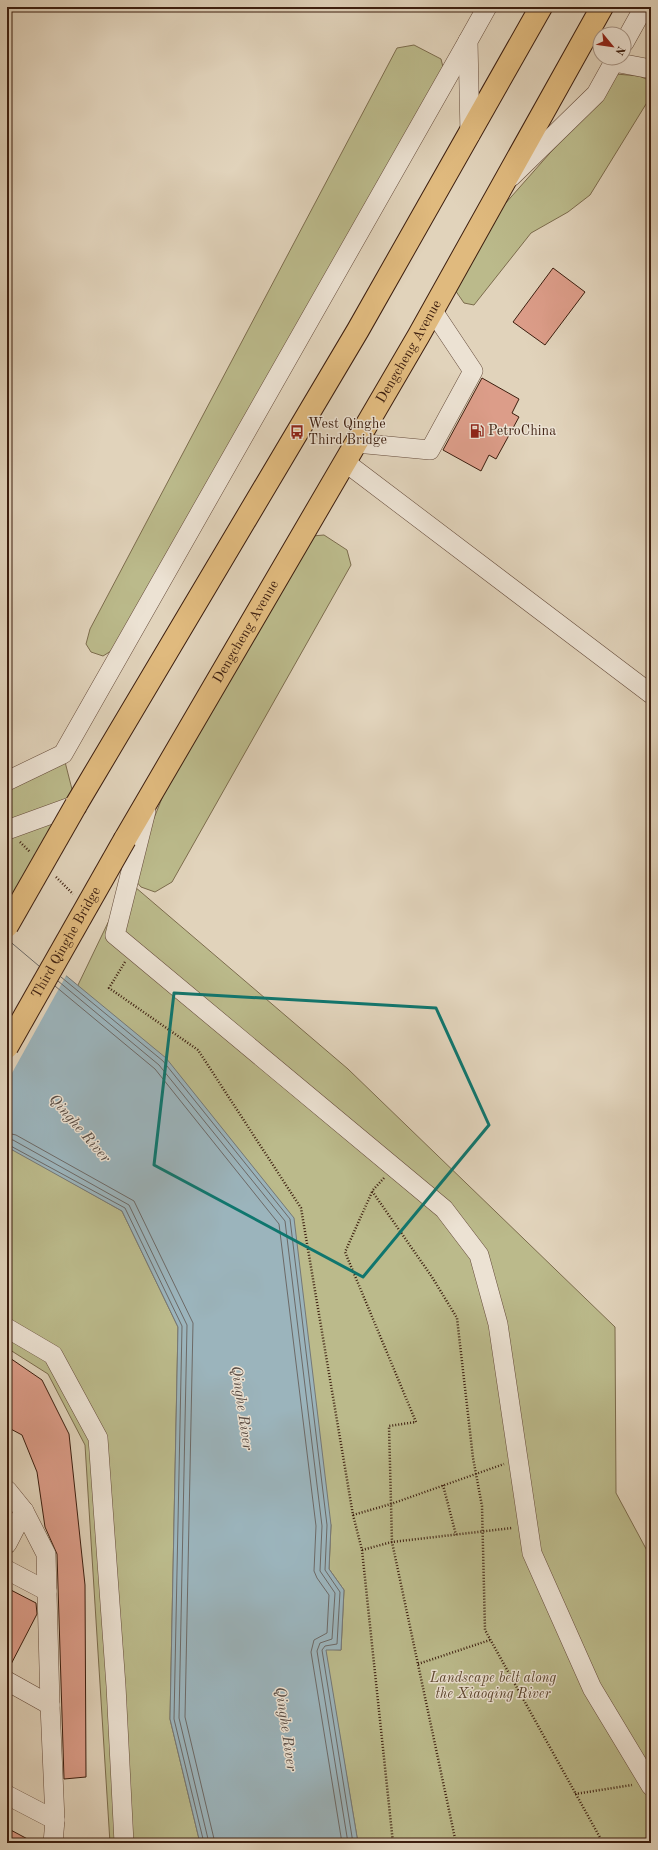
<svg xmlns="http://www.w3.org/2000/svg" width="658" height="1850" font-family="'Old Standard TT',serif">
<rect width="100%" height="100%" fill="#e1d3bb"/>
<filter id="stains"><feTurbulence type="fractalNoise" baseFrequency=".005" numOctaves="4"/><feColorMatrix values="0 0 0 0 .2 0 0 0 0 .09 0 0 0 0 .02 0 0 0 .5 -.17"/></filter>
<radialGradient id="worn" r=".72"><stop offset=".6" stop-color="#630" stop-opacity="0"/><stop offset="1" stop-color="#630" stop-opacity=".3"/></radialGradient>
<g fill="#bbba8b" stroke="#7c6c4d">
<polygon points="414,45 441,59 444,71 116,648 103,656 91,652 86,644 90,629 397,48"/>
<polygon points="616,74 639,76 651,81 651,96 590,195 568,212 531,233 474,305 464,303 455,290 504,205 595,102"/>
<polygon points="324,535 347,550 351,565 172,882 155,892 141,887 135,880 141,851 166,788 312,536"/>
<polygon points="63,754 76,805 7,926 7,781"/>
<polygon points="128,881 348,1069 615,1327 616,1493 651,1558 651,1843 358,1843 325,1649 341,1650 344,1590 329,1569 331,1525 78,985"/>
<polygon points="7,1146 122,1211 178,1327 170,1719 200,1843 110,1843 85,1445 48,1374 7,1348"/>
</g>
<polygon fill="#9bb4bc" stroke="#757877" points="7,927 166,1058 294,1218 331,1525 329,1569 344,1590 341,1650 326,1650 358,1843 200,1843 170,1719 178,1327 122,1211 7,1147"/>
<polygon fill="#e1d3bb" points="7,925 67,974 7,1082"/>
<g fill="none" stroke-linecap="round" stroke-linejoin="round">
<g stroke="#6c6966" stroke-width="1">
<polyline points="7,939 39,966"/>
<polyline points="61,977 163,1061 290,1219 327,1525 325,1570 340,1592 337,1644 325,1646 322,1650 353,1843"/>
<polyline points="58,981 159,1065 285,1221 322,1526 320,1571 335,1593 332,1639 320,1643 317,1651 348,1843"/>
<polyline points="55,986 155,1069 279,1224 316,1526 314,1571 317,1578 329,1595 327,1633 314,1640 311,1652 342,1843"/>
<polyline points="7,1133 16,1135 134,1201 193,1323 185,1717 215,1843"/>
<polyline points="7,1139 13,1140 129,1205 187,1325 179,1718 209,1843"/>
<polyline points="7,1144 125,1208 182,1326 174,1719 204,1843"/>
</g>
</g>
<g fill="#dc9d89" stroke="#3c1e0f">
<polygon points="553,268 585,292 545,345 513,322"/>
<polygon points="482,378 519,399 512,413 519,417 496,459 489,455 481,471 443,450"/>
<polygon points="7,1356 42,1380 69,1434 85,1585 86,1777 64,1779 57,1554 45,1527 37,1472 22,1435 7,1427"/>
<polygon points="7,1588 36,1603 37,1614 8,1670"/>
<polygon points="7,1828 35,1843 7,1843"/>
</g>
<g fill="none" stroke-linecap="round" stroke-linejoin="round">
<defs>
<g id="minor">
<polyline points="624,43 644,7"/>
<polyline points="614,62 651,69"/>
<polyline points="470,135 468,41 487,7"/>
<polyline points="511,177 596,94 616,58"/>
<polyline points="356,443 430,450 473,371 433,311"/>
<polyline points="345,462 651,694"/>
<polyline points="7,781 63,754 468,41"/>
<polyline points="146,811 115,935 444,1209 479,1255 498,1324 532,1553 592,1688 651,1786"/>
<polyline points="7,830 76,805"/>
<polyline points="7,1328 53,1355 98,1438 116,1686 124,1843"/>
<polyline points="7,1490 24,1511 46,1554 50,1705 55,1820 53,1843"/>
<polyline points="7,1544 24,1511"/>
<polyline points="7,1570 47,1591"/>
<polyline points="7,1681 50,1705"/>
<polyline points="7,1795 55,1820"/>
</g>
<g id="highway">
<polyline points="76,805 358,330 541,7"/>
<path id="s1" d="M125 839 419 335 602 7"/>
</g>
</defs>
<use href="#minor" stroke="#654b3a" stroke-width="20"/>
<use href="#highway" stroke="#3c1e0f" stroke-width="24"/>
<g stroke="#3c1e0f" stroke-width="2.5" stroke-dasharray="1 2" stroke-linecap="butt">
<polyline points="20,842 30,852"/>
<polyline points="56,877 73,894"/>
<polyline points="125,962 109,988 198,1050 301,1208 353,1515 362,1550 393,1843"/>
<polyline points="384,1178 372,1191 432,1277 457,1318 473,1458 482,1506 485,1630 603,1843"/>
<polyline points="372,1192 345,1252 416,1422 389,1426 392,1542 456,1843"/>
<polyline points="443,1485 456,1535"/>
<polyline points="353,1515 391,1504 504,1464"/>
<polyline points="362,1550 392,1542 512,1528"/>
<polyline points="418,1664 490,1640"/>
<polyline points="575,1794 632,1785"/>
</g>
<use href="#minor" stroke="#ece2d3" stroke-width="19"/>
<use href="#highway" stroke="#e0ba7e" stroke-width="22"/>
<defs>
<g id="highway-bridge">
<polyline points="7,926 76,805"/>
<path id="s2" d="M7 1047 125 839"/>
</g>
</defs>
<use href="#highway-bridge" stroke="#3c1e0f" stroke-width="24" stroke-linecap="butt"/>
<use href="#highway-bridge" stroke="#e0ba7e" stroke-width="22"/>
</g>
<path fill="none" stroke="#0f766e" stroke-width="3" stroke-linejoin="round" d="M174 993 436 1008 489 1125 363 1277 154 1165Z"/>
<defs>
<symbol id="fuel-bare" viewBox="-9 -9 18 18"><path d="M-5.5-6h7V0h2V4h1.3V-2.5L3-4.5l.8-.8L6-3V5H2.5V1h-1V6h-7ZM-4.2-4.7v3.2H.2V-4.7Z" fill="#8f2418" stroke="#ece2d3" stroke-width="2.5" paint-order="stroke"/></symbol>
<symbol id="bus-bare" viewBox="-9 -9 18 18"><path d="M-5-6H5V4H4V6H2V4H-2V6H-4V4H-5ZM-3.5-4V0h7V-4ZM-3.5 1.2v1.5H-2V1.2ZM2 1.2v1.5H3.5V1.2Z" fill="#8f2418" stroke="#ece2d3" stroke-width="2.5" paint-order="stroke"/></symbol>
</defs>
<g fill-rule="evenodd">
<use href="#fuel-bare" x="467" y="421" width="20" height="20"/>
<use href="#bus-bare" x="287" y="422" width="20" height="20"/>
</g>
<g text-anchor="middle" dominant-baseline="central" stroke-width="3" stroke-linejoin="round" paint-order="stroke">
<g font-size="14" fill="#3c1e0f" stroke="#ece2d3">
<text stroke="none"><textPath href="#s1" startOffset="564">Dengcheng Avenue</textPath></text>
<text stroke="none"><textPath href="#s1" startOffset="240">Dengcheng Avenue</textPath></text>
<text stroke="none"><textPath href="#s2" startOffset="120">Third Qinghe Bridge</textPath></text>
</g>
<g font-size="14" fill="#3c1e0f" stroke="#ece2d3" text-anchor="start">
<text x="308" y="424">West Qinghe<tspan x="308" dy="16">Third Bridge</tspan></text>
<text x="488" y="431">PetroChina</text>
</g>
<g font-size="14" font-style="italic" fill="#5c452e" stroke="#ece2d3">
<text x="493" y="1678">Landscape belt along<tspan x="493" dy="16">the Xiaoqing River</tspan></text>
</g>
<g font-size="15" font-style="italic" fill="#584b43" stroke="#ece2d3">
<text transform="translate(79 1129) rotate(49)">Qinghe River</text>
<text transform="translate(241 1408) rotate(82)">Qinghe River</text>
<text transform="translate(285 1729) rotate(82)">Qinghe River</text>
</g>
</g>
<rect width="658" height="1850" fill="none" stroke="#e1d3bb" stroke-width="24"/>
<rect x="8" y="8" width="642" height="1834" fill="none" stroke="#3c1e0f" stroke-width="2"/>
<rect x="12" y="12" width="634" height="1826" fill="none" stroke="#3c1e0f"/>
<g transform="translate(612 46) rotate(119)"><circle r="19" fill="#ece2d3" stroke="#a69485"/>
<path d="M0-3L7 15L0 10L-7 15Z" fill="#8f2418"/>
<text y="-6" font-size="11" font-weight="bold" text-anchor="middle" fill="#3c1e0f">N</text>
</g>
<rect width="100%" height="100%" filter="url(#stains)"/>
<rect width="100%" height="100%" fill="url(#worn)"/>
</svg>
